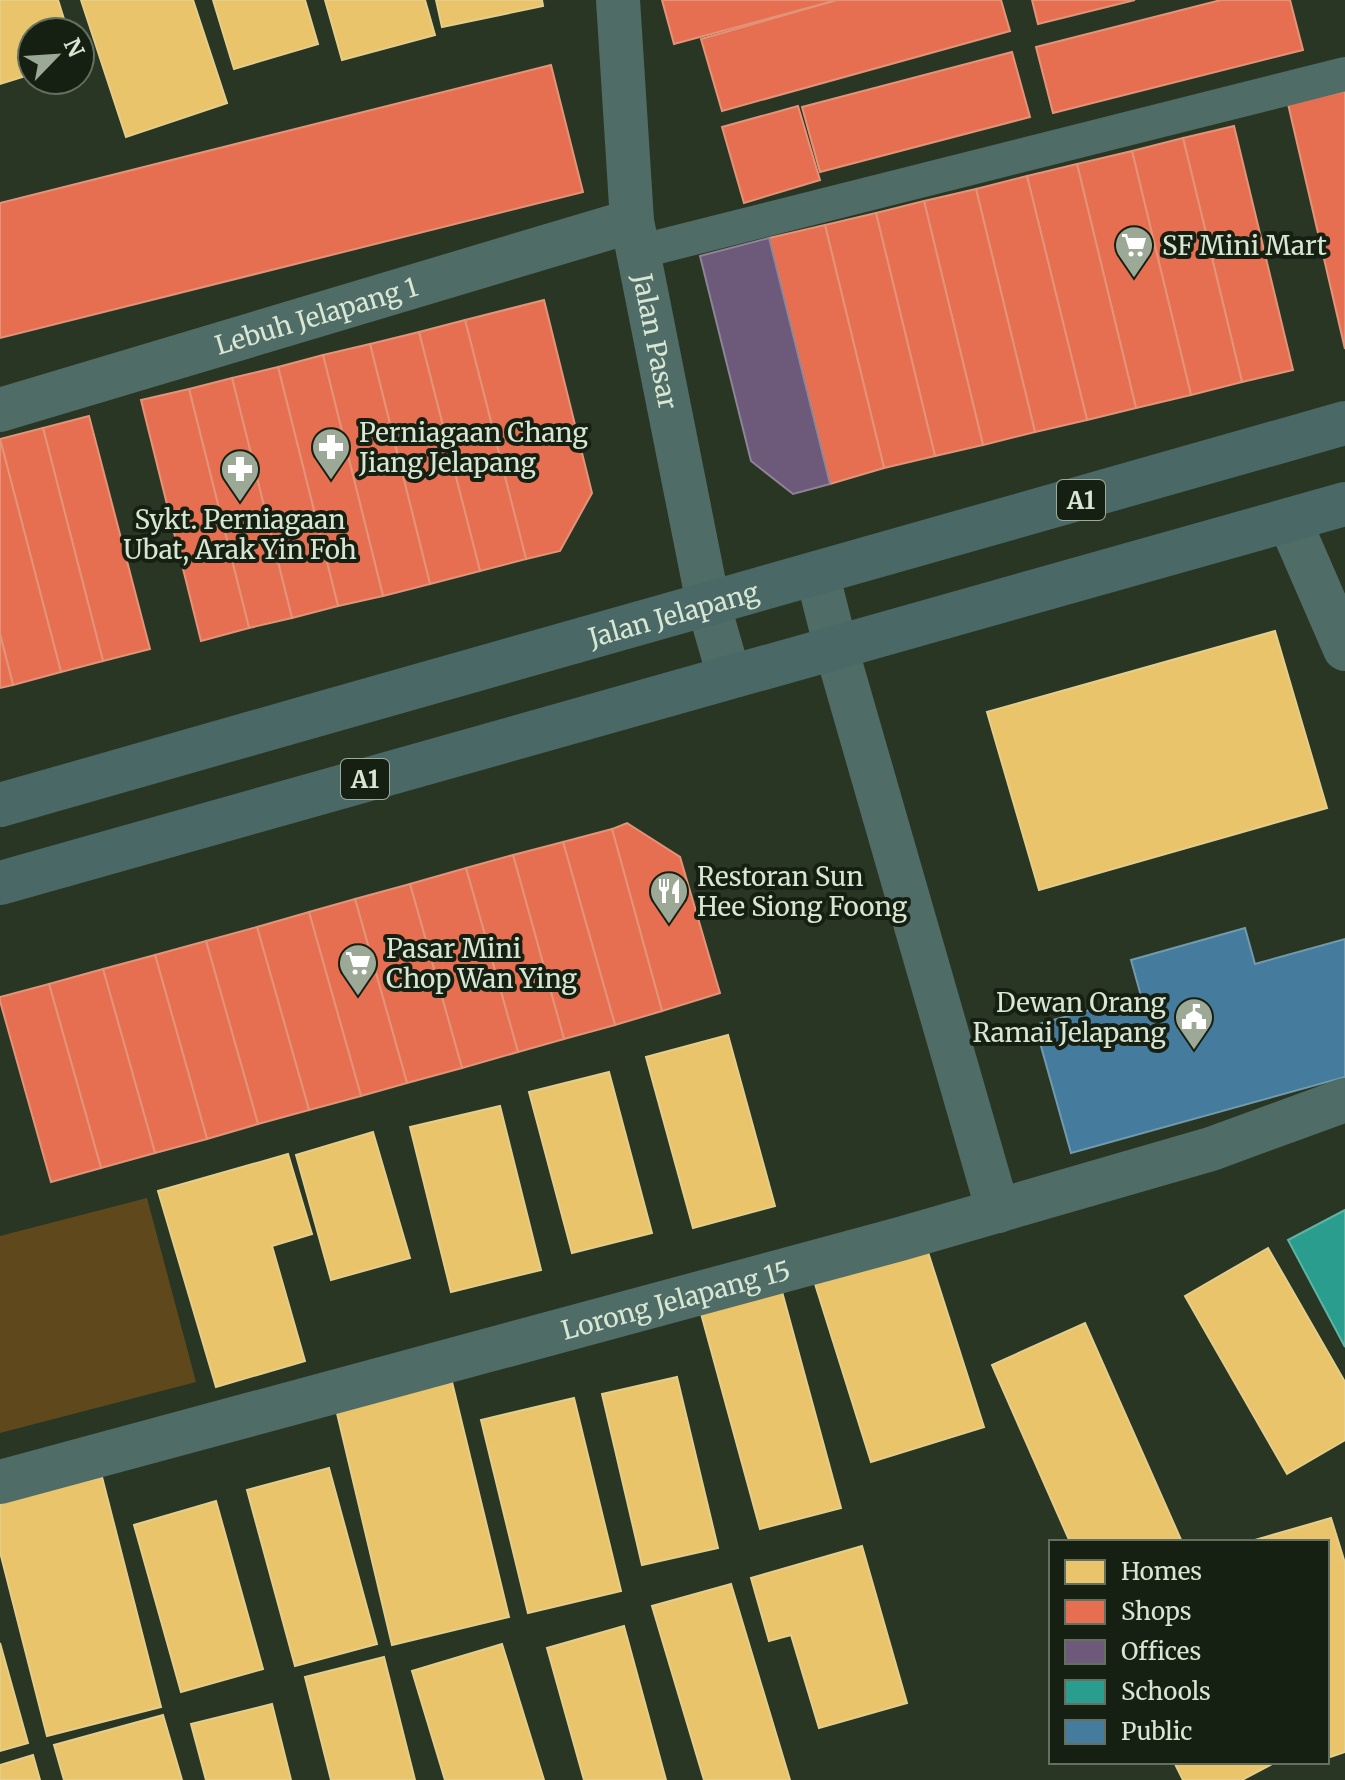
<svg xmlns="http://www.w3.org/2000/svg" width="1345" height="1780" font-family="Merriweather,serif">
<rect width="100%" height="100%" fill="#2a3624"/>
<polygon fill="#5f481c" points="147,1198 196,1382 0,1433 0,1236"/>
<g fill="#e9c46a" stroke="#e4ce8a" stroke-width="2">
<polygon points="0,0 58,0 68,32 32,32 32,74 0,84"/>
<polygon points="81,0 193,0 227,103 126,137"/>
<polygon points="213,0 305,0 318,44 234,69"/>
<polygon points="325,0 425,0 435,35 342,60"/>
<polygon points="436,0 542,0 543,6 442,27"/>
<polygon points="1275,631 1327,808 1039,890 987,712"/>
<polygon points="728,1035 775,1206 693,1228 646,1057"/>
<polygon points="609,1072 652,1233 572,1253 529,1092"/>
<polygon points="500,1106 541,1270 451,1292 410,1127"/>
<polygon points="373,1132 410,1258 331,1280 296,1155"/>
<polygon points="288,1154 312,1234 272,1246 305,1361 216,1387 158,1191"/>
<polygon points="1268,1248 1345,1382 1345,1440 1287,1474 1185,1296"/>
<polygon points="927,1249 984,1427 871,1462 815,1284"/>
<polygon points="781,1288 841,1508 760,1529 700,1310"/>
<polygon points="1085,1323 1182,1542 1070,1542 992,1365"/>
<polygon points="677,1377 718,1548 642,1565 602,1394"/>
<polygon points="452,1382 509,1617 392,1645 336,1409"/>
<polygon points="574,1398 621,1591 528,1613 481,1420"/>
<polygon points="329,1468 377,1644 295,1666 247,1490"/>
<polygon points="102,1477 161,1707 47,1736 0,1552 0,1503"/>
<polygon points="216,1501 263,1669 181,1692 134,1525"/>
<polygon points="1331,1518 1345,1563 1345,1752 1327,1758 1327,1542 1255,1540"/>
<polygon points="862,1546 907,1703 819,1728 791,1635 769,1641 751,1578"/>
<polygon points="731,1584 790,1780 704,1780 652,1606"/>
<polygon points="624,1626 666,1780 584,1780 547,1648"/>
<polygon points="0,1643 28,1743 0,1751"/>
<polygon points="502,1644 544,1780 445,1780 412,1671"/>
<polygon points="384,1657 415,1780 331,1780 305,1677"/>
<polygon points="272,1704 291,1780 206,1780 191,1724"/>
<polygon points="163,1715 182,1780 64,1780 54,1745"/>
<polygon points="33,1755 40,1780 0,1780 0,1765"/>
<polygon points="1174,1762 1276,1762 1242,1780 1183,1780"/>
</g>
<g fill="#e76f51" stroke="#e29378" stroke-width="2">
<polygon points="662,0 837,0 674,44"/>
<polygon points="837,0 1001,0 1010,31 722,111 701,39"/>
<polygon points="1032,0 1135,0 1038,24"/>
<polygon points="1221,0 1290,0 1303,50 1053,113 1036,47"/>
<polygon points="1012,52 1030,117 820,172 802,107"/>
<polygon points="551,65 583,192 0,338 0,203"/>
<polygon points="1345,91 1345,349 1288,104"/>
<polygon points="798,106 820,180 744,203 722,127"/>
<polygon points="1234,126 1293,370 1242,382 1183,138"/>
<polygon points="1183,138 1242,382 1191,395 1132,151"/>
<polygon points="1132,151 1191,395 1136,408 1077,164"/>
<polygon points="1077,164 1136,408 1087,420 1027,176"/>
<polygon points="1027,176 1087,420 1035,432 976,189"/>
<polygon points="976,189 1035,432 983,445 924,201"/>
<polygon points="924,201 983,445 935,456 876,213"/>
<polygon points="876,213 935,456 884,468 825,225"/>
<polygon points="825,225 884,468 830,484 769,238"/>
<polygon points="544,300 592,493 560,551 526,559 465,320"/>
<polygon points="465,320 526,559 480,571 419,332"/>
<polygon points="419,332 480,571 430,584 370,344"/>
<polygon points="370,344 430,584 383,596 323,355"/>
<polygon points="323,355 383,596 338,606 278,367"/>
<polygon points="278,367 338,606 292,618 232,378"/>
<polygon points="232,378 292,618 249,628 189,389"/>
<polygon points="189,389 249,628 201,641 141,400"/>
<polygon points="89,416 150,649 103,661 43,428"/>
<polygon points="43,428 103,661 61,672 0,439"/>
<polygon points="0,439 61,672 13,685 0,634"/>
<polygon points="0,634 13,685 0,688"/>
<polygon points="627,823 680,857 720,993 662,1011 612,829"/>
<polygon points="612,829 662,1011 615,1025 563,842"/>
<polygon points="563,842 615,1025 564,1039 513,855"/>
<polygon points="513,855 564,1039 518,1052 466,868"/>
<polygon points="466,868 518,1052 462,1068 410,884"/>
<polygon points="410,884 462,1068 407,1083 355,899"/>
<polygon points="355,899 407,1083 361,1096 309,912"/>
<polygon points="309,912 361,1096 309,1110 257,927"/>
<polygon points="257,927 309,1110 258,1124 206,941"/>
<polygon points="206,941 258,1124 207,1139 155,955"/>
<polygon points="155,955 207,1139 155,1153 103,969"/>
<polygon points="103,969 155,1153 101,1168 49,984"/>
<polygon points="49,984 101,1168 51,1182 0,1001 0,997"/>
</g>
<polygon fill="#6d597a" stroke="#8d8495" stroke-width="2" points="769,238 830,484 793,494 751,461 700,256"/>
<polygon fill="#2a9d8f" stroke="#5eb3a3" stroke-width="2" points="1345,1210 1345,1347 1288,1240"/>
<polygon fill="#457b9d" stroke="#719bad" stroke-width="2" points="1245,928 1255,964 1345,939 1345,1077 1071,1153 1035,1025 1141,996 1131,960"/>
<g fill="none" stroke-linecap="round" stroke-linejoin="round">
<polyline stroke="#506c67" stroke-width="34" points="638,252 1345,74"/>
<g stroke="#506c67" stroke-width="44">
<path id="s1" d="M618 0 632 221 708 603 729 676"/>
<path id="s2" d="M0 410 632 221"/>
<polyline points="1289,520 1345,649"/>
<polyline points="817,573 836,648 998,1211"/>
<path id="s3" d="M0 1482 900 1239 1211 1149 1345 1100"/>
</g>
<g stroke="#496866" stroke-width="44">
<path id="s4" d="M0 805C448 676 898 553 1345 423"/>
<polyline points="0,883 1345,504"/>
</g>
</g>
<defs>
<symbol id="supermarket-pin" viewBox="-11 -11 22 30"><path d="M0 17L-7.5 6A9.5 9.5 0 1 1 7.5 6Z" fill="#9ba996" stroke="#162012"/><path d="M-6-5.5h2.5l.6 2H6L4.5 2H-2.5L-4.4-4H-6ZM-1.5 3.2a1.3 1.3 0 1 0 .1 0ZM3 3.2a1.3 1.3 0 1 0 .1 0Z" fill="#fff"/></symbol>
<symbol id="pharmacy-pin" viewBox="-11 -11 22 30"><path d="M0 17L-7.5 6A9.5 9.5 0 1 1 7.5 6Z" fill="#9ba996" stroke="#162012"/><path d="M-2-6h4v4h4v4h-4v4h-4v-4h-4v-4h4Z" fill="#fff"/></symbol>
<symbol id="restaurant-pin" viewBox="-11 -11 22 30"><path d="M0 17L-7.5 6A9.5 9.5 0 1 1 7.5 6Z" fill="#9ba996" stroke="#162012"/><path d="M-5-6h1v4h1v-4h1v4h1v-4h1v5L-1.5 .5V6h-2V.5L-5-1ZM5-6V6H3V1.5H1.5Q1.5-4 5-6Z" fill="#fff"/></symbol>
<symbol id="civic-pin" viewBox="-11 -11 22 30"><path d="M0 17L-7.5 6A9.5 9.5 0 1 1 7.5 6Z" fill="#9ba996" stroke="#162012"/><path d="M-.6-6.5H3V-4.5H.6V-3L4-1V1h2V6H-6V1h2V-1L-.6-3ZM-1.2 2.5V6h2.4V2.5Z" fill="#fff"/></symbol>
</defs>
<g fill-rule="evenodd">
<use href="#supermarket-pin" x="1112" y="223" width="44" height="60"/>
<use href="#pharmacy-pin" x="309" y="425" width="44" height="60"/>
<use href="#pharmacy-pin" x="218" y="447" width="44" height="60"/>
<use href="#restaurant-pin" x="647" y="869" width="44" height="60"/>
<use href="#supermarket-pin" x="336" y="941" width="44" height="60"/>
<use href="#civic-pin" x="1172" y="995" width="44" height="60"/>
</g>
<g text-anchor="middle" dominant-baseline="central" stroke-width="8" stroke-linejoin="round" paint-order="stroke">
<g fill="#162012" stroke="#9eab99" stroke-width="2">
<rect x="1057" y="480" width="48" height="40" rx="6"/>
<rect x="341" y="759" width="48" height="40" rx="6"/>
</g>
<g font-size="24" font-weight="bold" fill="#d8e7d3">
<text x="1081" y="500">A1</text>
<text x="365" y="779">A1</text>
</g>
<g font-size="26" fill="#d8e7d3" stroke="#162012" text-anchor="start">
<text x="1162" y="245">SF Mini Mart</text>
<text x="359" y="432">Perniagaan Chang<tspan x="359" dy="30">Jiang Jelapang</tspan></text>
<text x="240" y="519" text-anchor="middle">Sykt. Perniagaan<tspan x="240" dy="30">Ubat, Arak Yin Foh</tspan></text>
<text x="697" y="876">Restoran Sun<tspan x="697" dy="30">Hee Siong Foong</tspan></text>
<text x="386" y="948">Pasar Mini<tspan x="386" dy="30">Chop Wan Ying</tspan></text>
<text x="1166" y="1002" text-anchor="end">Dewan Orang<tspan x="1166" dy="30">Ramai Jelapang</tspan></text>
</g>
<g font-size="26" fill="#d8e7d3" stroke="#162012">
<text stroke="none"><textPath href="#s2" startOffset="330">Lebuh Jelapang 1</textPath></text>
<text stroke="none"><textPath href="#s1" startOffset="344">Jalan Pasar</textPath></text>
<text stroke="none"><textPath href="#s4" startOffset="700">Jalan Jelapang</textPath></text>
<text stroke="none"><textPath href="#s3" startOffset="700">Lorong Jelapang 15</textPath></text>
</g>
</g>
<rect x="1049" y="1540" width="280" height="224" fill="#162012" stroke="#64705f" stroke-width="2"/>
<rect x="1065" y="1560" width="40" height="24" fill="#e9c46a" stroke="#64705f" stroke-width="2"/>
<text x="1121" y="1580" font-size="24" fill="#d8e7d3">Homes</text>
<rect x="1065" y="1600" width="40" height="24" fill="#e76f51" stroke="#64705f" stroke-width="2"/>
<text x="1121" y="1620" font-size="24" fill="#d8e7d3">Shops</text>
<rect x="1065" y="1640" width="40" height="24" fill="#6d597a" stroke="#64705f" stroke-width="2"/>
<text x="1121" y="1660" font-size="24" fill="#d8e7d3">Offices</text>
<rect x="1065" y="1680" width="40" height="24" fill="#2a9d8f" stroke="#64705f" stroke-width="2"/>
<text x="1121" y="1700" font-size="24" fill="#d8e7d3">Schools</text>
<rect x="1065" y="1720" width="40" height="24" fill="#457b9d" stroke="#64705f" stroke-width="2"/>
<text x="1121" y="1740" font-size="24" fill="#d8e7d3">Public</text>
<g transform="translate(56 56) rotate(65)"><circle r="38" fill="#162012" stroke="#64705f" stroke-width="2"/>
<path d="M0-6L14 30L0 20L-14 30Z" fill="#9ba996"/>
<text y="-12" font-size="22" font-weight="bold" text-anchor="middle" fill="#d8e7d3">N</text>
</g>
</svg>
